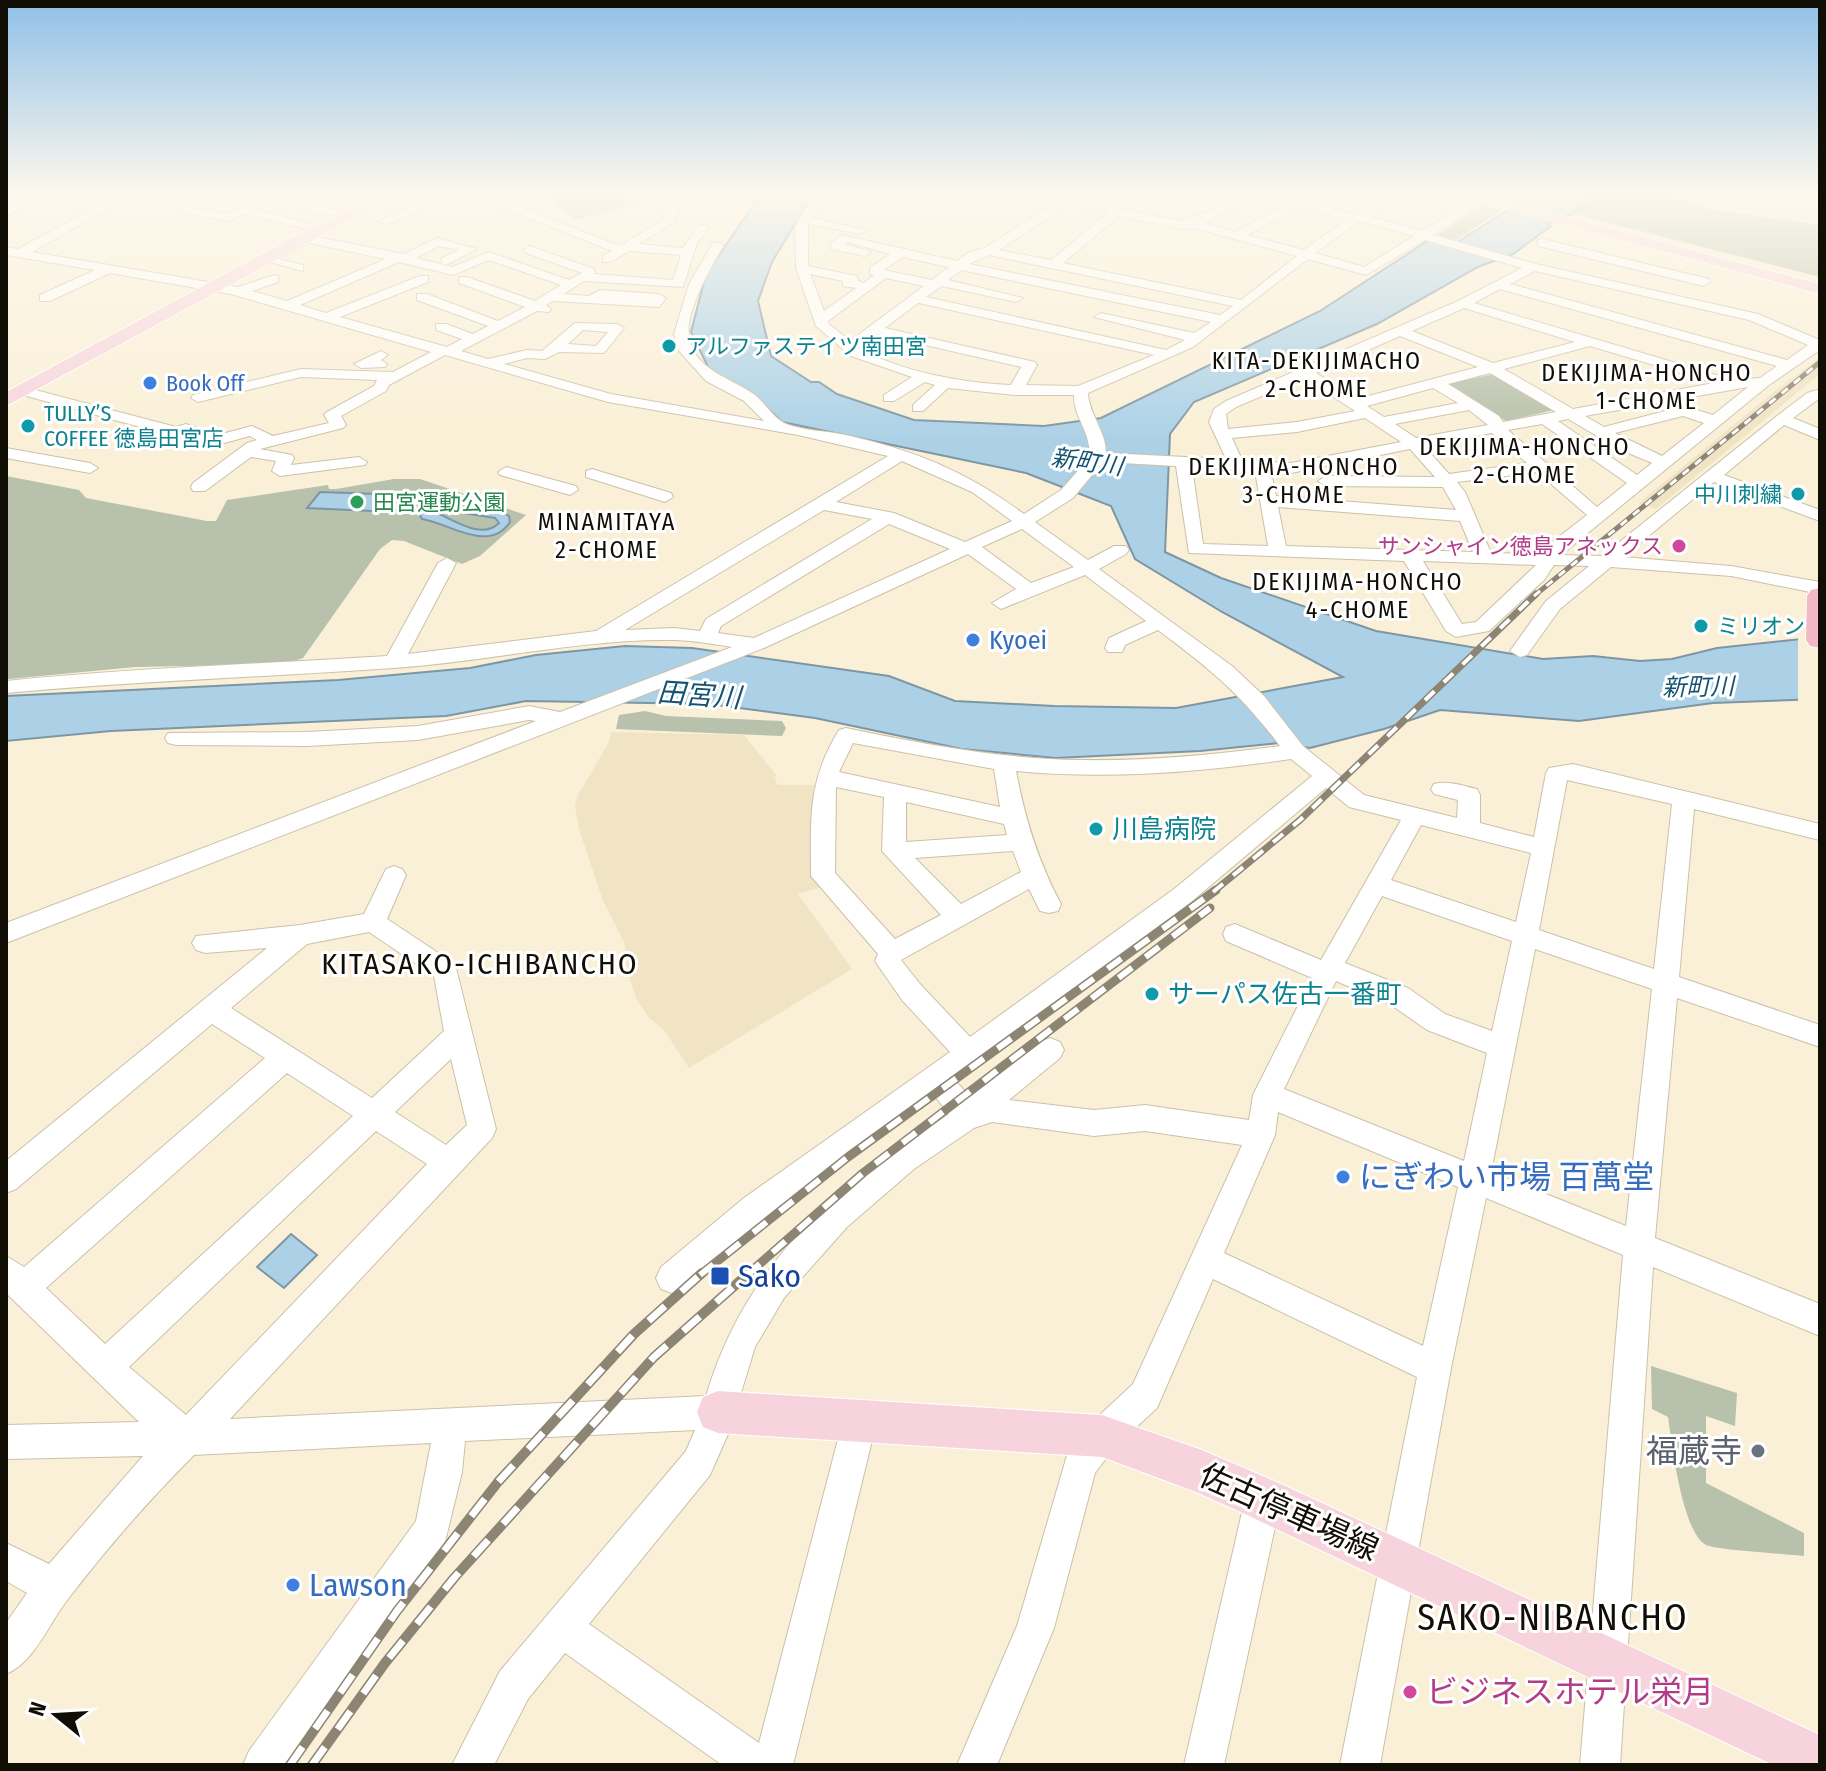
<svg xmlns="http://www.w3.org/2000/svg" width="1826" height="1771" font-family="'Fira Sans Condensed','Noto Sans JP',sans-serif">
<rect width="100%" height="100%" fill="#faf0d7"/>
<g fill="#f0e4c4">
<polygon points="1820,358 1820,374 1656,509 1639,503 1777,389"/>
<polygon points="611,732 744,735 777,776 774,778 778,785 817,785 825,886 798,894 852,969 689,1068 664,1030 649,1018 637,1000 629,977 624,942 603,901 579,829 575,806 577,797 609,742"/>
</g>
<polygon fill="#f6e3d3" points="1657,191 1820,191 1820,223 1690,204"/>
<g fill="#b7c1ab">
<polygon points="540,191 613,191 638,205 574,220"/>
<polygon points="1603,191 1656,191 1708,208 1708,211 1716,210 1820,225 1820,277 1574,214 1578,208 1589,207 1584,205"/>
<polygon points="1484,205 1502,210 1456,240 1437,235"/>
<polygon points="1495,374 1554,410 1506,421 1448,383"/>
<polygon points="6,476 79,490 86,498 207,521 216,521 227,500 328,485 329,489 336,489 394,479 420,479 526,515 480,556 462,564 404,541 392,540 380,549 303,658 285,664 135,667 9,679 6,678"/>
<polygon points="645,711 666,716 782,721 786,728 782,736 616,729 619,715"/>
<path d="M1651 1366 1737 1393 1735 1426 1706 1416V1483L1804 1533V1556C1788 1554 1716 1550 1706 1545 1682 1532 1672 1444 1668 1417L1652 1409Z"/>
</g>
<g fill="#acd1e7" stroke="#7e96a4" stroke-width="2" fill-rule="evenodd">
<polygon points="763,191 815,191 772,262 758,301 771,356 811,382 819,382 837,394 914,420 1044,426 1101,418 1320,311 1429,240 1451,246 1538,191 1601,191 1582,204 1588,207 1585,209 1577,208 1572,214 1548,224 1551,226 1513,254 1478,267 1377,324 1194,402 1170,434 1165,552 1221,578 1376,631 1543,659 1593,656 1640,661 1672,659 1717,648 1820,637 1820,699 1713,703 1579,721 1440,710 1384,729 1310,748 1279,743 1200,751 1056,758 962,749 815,718 709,704 526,701 446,716 111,731 6,741 6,696 338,680 470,668 536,655 625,646 692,648 889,676 955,701 1054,706 1176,708 1343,677 1222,612 1135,559 1111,506 1026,473 782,422 752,394 709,369 691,332 706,274"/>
<polygon points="320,492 406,495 394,512 307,508"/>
<path d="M440 498C452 498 455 506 465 507 476 508 496 507 509 516L510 522C489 554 449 523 422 519L418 512 419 507ZM444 504 457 512 495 518 499 523C479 543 446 513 430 511L433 506Z"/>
<polygon points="291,1234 317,1255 284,1288 257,1267"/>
</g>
<polygon fill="#faf0d7" points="1820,633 1820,702 1798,702 1798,635"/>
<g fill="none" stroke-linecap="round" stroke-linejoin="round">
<defs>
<g id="minor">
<polygon points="39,191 53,191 6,216 6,208"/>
<path d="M125 191H139L32 252 238 287 274 275 278 276V282L252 291 287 301 386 259 309 243 279 259 303 265V271L262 260 307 235 404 254 437 238 477 249 446 265 442 264V258L459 250 439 246 416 258 452 267 489 252 569 280 582 273 526 253 524 250 530 246 594 269 595 274 673 280 681 255 629 251 611 262H603V256L612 251 461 191H477L620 246 666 218 663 214 672 198 670 191H681L683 196 764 191 756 200 681 203 675 214 676 221 639 244 683 248 699 225H707L709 227 697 243 683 287 584 281 564 294 589 296 600 290 659 294 666 298 659 307 553 301 546 305 551 309 549 312 537 311 461 351 488 359 527 350 542 351 575 323 617 324 624 328 604 353 559 352 545 359 527 358 504 364 611 394 764 421 744 401 706 381 679 351 674 334 689 284 713 243H721L723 246C711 267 685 312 689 336 693 370 732 378 755 395 765 403 774 419 786 424 804 431 828 431 846 435 916 451 966 471 1024 514L1061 490 1090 457C1090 429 1073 417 1074 395H1015L948 388 923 411H913V405L935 385 925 382 894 401H884V395L912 377 851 356 816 326 796 268 795 226 817 191H828L812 218 867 230 861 234 808 224V266L857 276 858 281 864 283 874 275 870 274V268L890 254 848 242 845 244 871 252 865 256 831 249V243L842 235 957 261 968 253 984 248 1056 203 1008 191C1025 191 1056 200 1070 196L1075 200 1183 221 1214 209 1190 202V198L1223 205 1251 191H1265L1205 223 1235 232 1310 191H1323L1309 201 1356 215 1387 191H1399L1371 217 1422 231 1488 191H1501L1433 235 1536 264 1758 314 1820 340V350L1769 385 1561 555 1602 556 1777 416 1807 393 1820 389V398L1793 418 1820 429V440L1784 425 1724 475 1820 510V521L1714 482 1623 557 1731 566 1820 582V594L1731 576 1611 567 1560 609 1527 655 1520 657 1510 651 1546 601 1589 566 1554 565 1544 580 1489 631 1456 637 1446 631 1404 561 1189 553 1176 466 1103 462 1073 498 1035 522 1088 560 1114 546H1126L1129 550 1126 554 1099 569 1232 666 1264 696 1303 746 1364 795 1457 818 1458 800 1434 794 1431 789 1434 784C1448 780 1464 786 1477 789L1480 795V823L1534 837 1546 773 1549 768 1573 764 1820 824V840L1694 809 1679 977 1820 1025V1047L1677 998 1655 1238 1820 1304V1336L1653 1267 1620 1765H1580L1623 1255 1486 1198 1451 1368 1380 1765H1340L1417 1377 1213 1279 1157 1408 1114 1448 1095 1473 1054 1628 997 1765H957L1017 1626 1068 1452 1090 1424 1133 1384 1242 1145 1145 1131 1094 1136 992 1122 974 1128 914 1169 847 1227 784 1298 755 1347 729 1432 710 1475 589 1624 759 1743 843 1420 848 1408 860 1403 872 1408 877 1420 793 1765H722L565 1653 528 1699 494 1765H452L500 1671 686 1451 695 1430 465 1441 462 1472 445 1542 287 1765H243L249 1751 416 1521 431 1443 194 1455C149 1500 107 1548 68 1599 49 1623 34 1663 6 1674V1623L27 1593 6 1581V1543L49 1564 143 1456 6 1459V1425L139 1422 6 1293V1256L24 1267 265 1058 212 1024 16 1189 6 1193V1161L267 948 205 953 196 950 192 943 196 936 300 925 364 914 386 869 394 866 402 869 406 875 387 919 455 964 496 1129 492 1138 230 1419 706 1396C738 1288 804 1217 893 1151 911 1138 931 1127 949 1114L933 1094 766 1218 683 1289 672 1293 661 1289 656 1278 661 1267 744 1198 950 1052 902 1000 875 961 878 954 811 876C811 818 807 782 839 730L846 728C908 741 971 753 1034 758 1116 764 1199 757 1280 746 1240 693 1210 669 1158 630L1125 645 1122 652H1108L1105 648 1109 638 1146 621 1085 575 1001 609 992 603 1016 589 968 554 764 648 6 943V923L536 721 529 720 418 740 307 746 176 745 168 743 165 738 168 733 307 732 418 726 529 706 560 712 732 647C712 644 692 640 672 640 578 639 487 662 394 668 265 677 135 681 6 693V681C133 668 260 664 387 656L438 563 447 558 456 563 408 654 596 631 888 456 798 435 608 402 445 355 389 385 386 391 341 416 346 425 343 428 260 449 292 455 294 458 291 465 359 457 367 462 365 465 280 476 272 471 276 461 251 457 205 491H193L191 487 193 483 247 443 257 440 250 436 217 445 186 434 177 437 19 394 17 391 24 387 176 427 186 424 218 435 252 426 273 436 329 423 324 415 327 412 374 386 377 380 301 377 198 402 191 398 193 395 301 369 393 372 431 352 231 294 110 273 50 301H40V295L95 270 6 255V247L18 249ZM1068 205 1108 213 1051 260 999 250ZM1301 206 1346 220 1304 250 1247 235ZM1119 216 1183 229 1194 228 1297 256 1241 300 1063 263ZM1358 222H1363L1414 236 1364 267 1315 253ZM1425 240 1522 268 1458 301 1226 401 1214 409 1209 422 1226 459 1106 453C1106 430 1089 415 1088 393L1193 347 1308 259 1366 275ZM989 255 1233 306 1220 315 969 264ZM902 257 949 267 932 280 884 270ZM489 260 561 285 535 301 467 277H459V283L525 307 498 321 427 294H417V300L488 326 473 334 446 324H436V330L462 339 447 347 340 317 428 282V276H420L326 313 300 305 399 262 453 275ZM961 270 1211 322 1194 333 1101 313 1094 317 1185 340 1166 350 926 297 942 286 1016 302 1023 298 948 280ZM1535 271 1749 320 1808 345 1787 360 1510 284ZM810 274 843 281V286L856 288 824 311ZM886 278 924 286 850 341 829 324 828 321ZM1500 289 1777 366 1760 378 1733 380 1474 303ZM918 303H919L1154 355 1078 386 1026 385 1037 365 1035 362 885 328ZM1464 308 1575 342 1493 363 1412 331ZM583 330 608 332 596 346 568 344ZM877 334 1021 367 1011 385C962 383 902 372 859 348ZM1400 336 1478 367 1357 399 1316 373ZM1590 346 1714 383 1573 409 1504 369ZM1490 373 1556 412 1503 422 1499 416 1448 384ZM1304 378 1355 411 1297 422 1228 429 1226 414 1236 407ZM1748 387 1713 415 1684 406 1604 427 1585 416ZM1433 388 1458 403 1384 417 1367 406ZM1469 410 1488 425 1416 438 1395 424ZM1683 416 1704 423 1662 456 1615 433ZM1365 418 1401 442 1291 463 1242 460 1232 438 1297 432ZM1568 419 1621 450 1652 463 1637 475 1558 421ZM1542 424 1627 483 1597 507 1508 430ZM1492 433 1527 463 1449 474 1424 446ZM1410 449 1435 477 1326 476 1318 481 1326 486 1443 487 1456 510 1276 496 1271 472 1291 473ZM902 461 972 492 1012 521 965 542 894 513 836 502ZM1192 467 1255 471 1268 546 1203 544ZM1537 472 1587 515 1551 543 1543 554 1491 553 1465 492 1457 482ZM1278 507 1460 521 1473 552 1286 546ZM824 510 872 519 706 619 700 631 674 628 625 630ZM889 524 950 549 754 638 718 633 721 626ZM1022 529 1074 567 1031 583 982 547ZM1423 561 1536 565 1476 622 1462 624ZM853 743 994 769 1000 807 839 772ZM1291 759 1312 776 1174 889 970 1037 920 984 901 960 1029 889 1040 911 1049 913 1058 911 1061 904C1038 861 1025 819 1016 771 1108 780 1200 772 1291 759ZM1567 780 1672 804 1654 969 1539 930ZM836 787 884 797 882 851 941 915 895 939 835 873ZM1326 788 1349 807 1401 820 1321 960 1235 924 1226 927 1223 934 1226 941 1312 978 1253 1095 1249 1120 1145 1105 1094 1110 1009 1100 1060 1058 1064 1050 1060 1042 1050 1038 1040 1042 970 1097 954 1079 1191 902ZM906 802 1004 824 1007 835 906 842ZM1421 825 1531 853 1516 922 1391 880ZM1013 851 1021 872 961 904 915 858ZM1382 896 1512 941 1492 1031 1445 1014 1408 988 1345 963ZM369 932 434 976 444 1031 372 1098 231 1008 307 944ZM1535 949 1652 989 1626 1226 1491 1172ZM1336 981 1390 1004 1427 1030 1487 1053 1464 1161 1284 1089ZM451 1059 467 1125 446 1145 395 1112ZM287 1073 353 1116 105 1344 46 1288ZM1278 1112 1458 1187 1423 1346 1224 1253 1275 1135ZM376 1131 427 1164 186 1415 129 1367Z"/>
<polygon points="186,191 257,204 255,209 317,226 311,230 245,214 227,221 180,212 180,208 184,207 226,214 240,207 184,197"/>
<polygon points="249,191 346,213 352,216 346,219 231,192"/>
<polygon points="445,191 460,191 388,224 378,222"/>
<polygon points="1129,191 1148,191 1150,193 1144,196"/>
<polygon points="1542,239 1709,279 1710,282 1704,286 1538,246 1538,240"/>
<polygon points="381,351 388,355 381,360 387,364 385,367 361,368 354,364"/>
<polygon points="6,448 90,463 98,468 90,473 6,458"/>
<polygon points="506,467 576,486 578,490 570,495 500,475 498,472"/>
<polygon points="592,469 671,493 673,497 665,502 586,477 586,471"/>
<polygon points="1263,1481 1276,1486 1281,1499 1224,1765 1184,1765 1245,1499 1250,1486"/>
</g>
<g id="major">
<polygon points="386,191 404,191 6,406 6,392 288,240"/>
<polygon points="1443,191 1467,191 1820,284 1820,294"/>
<polygon points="718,1391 1102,1415 1202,1450 1279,1483 1820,1735 1820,1765 1773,1765 1247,1515 1196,1492 1102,1457 718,1433 703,1427 697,1412 703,1397"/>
</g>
<polygon id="highway" points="1820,588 1820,648 1810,646 1806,640 1807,596 1811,590"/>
</defs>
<use href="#minor" stroke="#cbc1a9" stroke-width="2"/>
<use href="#major" stroke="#fff" stroke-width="2"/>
<use href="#highway" stroke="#fff" stroke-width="2"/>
<use href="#minor" fill="#fff" fill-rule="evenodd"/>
<use href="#major" fill="#f7d4dd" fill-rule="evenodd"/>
<use href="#highway" fill="#f2b8c6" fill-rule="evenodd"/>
<defs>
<polyline id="rail-far3" points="1534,596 1820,362"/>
<polyline id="rail-far2" points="1213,892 1300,820 1536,594"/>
<g id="rail-far1">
<polyline points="700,1275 848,1157 1216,890"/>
<polyline points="747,1275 863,1173 1210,908"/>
</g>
<g id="rail">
<polyline points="290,1765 397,1611 498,1482 634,1334 702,1273"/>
<polyline points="312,1765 385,1663 454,1578 654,1357 749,1273"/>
</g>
</defs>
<use href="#rail-far3" stroke="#8c8574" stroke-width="5"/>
<use href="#rail-far2" stroke="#8c8574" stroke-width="7"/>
<use href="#rail-far1" stroke="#8c8574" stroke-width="9"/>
<use href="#rail" stroke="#8c8574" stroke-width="10"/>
<use href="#rail-far3" stroke="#fff" stroke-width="3" stroke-dasharray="8" stroke-linecap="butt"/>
<use href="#rail-far2" stroke="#fff" stroke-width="4" stroke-dasharray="13" stroke-linecap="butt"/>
<use href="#rail-far1" stroke="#fff" stroke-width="6" stroke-dasharray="17" stroke-linecap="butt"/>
<use href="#rail" stroke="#fff" stroke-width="7" stroke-dasharray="22" stroke-linecap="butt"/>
</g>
<linearGradient id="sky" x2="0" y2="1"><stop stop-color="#90c0e8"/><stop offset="0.44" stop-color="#fdf8ed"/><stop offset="1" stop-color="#fdf8ed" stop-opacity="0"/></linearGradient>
<rect width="1826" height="439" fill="url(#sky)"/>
<g fill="#0f9aa8" stroke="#fff" stroke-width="3">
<circle cx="669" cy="346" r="8"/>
<circle cx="28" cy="426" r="8"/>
<circle cx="1798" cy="494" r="8"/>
<circle cx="1701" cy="626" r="8"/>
<circle cx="1096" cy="829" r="8"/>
<circle cx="1152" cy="994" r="8"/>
</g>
<g fill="#3f7fe0" stroke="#fff" stroke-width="3">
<circle cx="150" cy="383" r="8"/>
<circle cx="973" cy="640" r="8"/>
<circle cx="1343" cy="1177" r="8"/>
<circle cx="293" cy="1585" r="8"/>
</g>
<circle fill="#2e9e5b" stroke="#fff" stroke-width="3" cx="357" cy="502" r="8"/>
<g fill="#d1479c" stroke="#fff" stroke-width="3">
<circle cx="1679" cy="546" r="8"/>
<circle cx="1410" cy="1692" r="8"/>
</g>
<rect fill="#1a4fb4" stroke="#fff" stroke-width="3" x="710" y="1266" width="20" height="20" rx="4"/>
<circle fill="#6b7280" stroke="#fff" stroke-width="3" cx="1758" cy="1451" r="8"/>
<g text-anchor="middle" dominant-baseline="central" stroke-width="6" stroke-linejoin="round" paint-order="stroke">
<g font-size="22" fill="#0d838f" stroke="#fff" text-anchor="start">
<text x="685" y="346">アルファステイツ南田宮</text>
<text x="44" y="413">TULLY’S<tspan x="44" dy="25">COFFEE 徳島田宮店</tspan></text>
<text x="1782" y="494" text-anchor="end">中川刺繍</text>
<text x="1717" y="626">ミリオン</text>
</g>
<g font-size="22" fill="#366cbe" stroke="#fff" text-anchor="start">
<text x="166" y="383">Book Off</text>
</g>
<g font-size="22" fill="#27864d" stroke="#fff" text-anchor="start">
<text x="373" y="502">田宮運動公園</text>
</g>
<g font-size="22" fill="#b23c85" stroke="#fff" text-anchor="end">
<text x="1663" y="546">サンシャイン徳島アネックス</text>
</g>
<g font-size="24" letter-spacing="2" fill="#110e06" stroke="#fff">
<text x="1317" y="361">KITA-DEKIJIMACHO<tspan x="1317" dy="28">2-CHOME</tspan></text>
<text x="1647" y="373">DEKIJIMA-HONCHO<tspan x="1647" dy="28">1-CHOME</tspan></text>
<text x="1525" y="447">DEKIJIMA-HONCHO<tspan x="1525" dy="28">2-CHOME</tspan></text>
<text x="1294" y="467">DEKIJIMA-HONCHO<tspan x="1294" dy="28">3-CHOME</tspan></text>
<text x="607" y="522">MINAMITAYA<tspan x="607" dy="28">2-CHOME</tspan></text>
<text x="1358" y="582">DEKIJIMA-HONCHO<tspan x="1358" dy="28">4-CHOME</tspan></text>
</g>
<g font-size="24" font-style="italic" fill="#135271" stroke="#fff">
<text transform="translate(1087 462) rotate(8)">新町川</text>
<text transform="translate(1698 687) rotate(-1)">新町川</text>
</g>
<g font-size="26" fill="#366cbe" stroke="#fff" text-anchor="start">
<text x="989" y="640">Kyoei</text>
</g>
<g font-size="26" fill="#0d838f" stroke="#fff" text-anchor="start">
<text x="1112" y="829">川島病院</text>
<text x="1168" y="994">サーパス佐古一番町</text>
</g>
<g font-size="28" font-style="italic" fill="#135271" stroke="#fff">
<text transform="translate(699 695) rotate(4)">田宮川</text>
</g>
<g font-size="30" letter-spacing="2" fill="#110e06" stroke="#fff">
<text x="480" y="964">KITASAKO-ICHIBANCHO</text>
</g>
<g font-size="32" fill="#366cbe" stroke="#fff" text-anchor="start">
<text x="1359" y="1177">にぎわい市場 百萬堂</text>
<text x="309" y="1585">Lawson</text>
</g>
<g font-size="32" fill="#164399" stroke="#fff" text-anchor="start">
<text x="738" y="1276">Sako</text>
</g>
<g font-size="32" fill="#5b616d" stroke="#fff" text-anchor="end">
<text x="1742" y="1451">福蔵寺</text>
</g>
<g font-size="32" fill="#110e06" stroke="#fff">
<text transform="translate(1289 1512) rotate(24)">佐古停車場線</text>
</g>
<g font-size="32" fill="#b23c85" stroke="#fff" text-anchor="start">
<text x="1426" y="1692">ビジネスホテル栄月</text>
</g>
<g font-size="36" letter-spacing="2" fill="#110e06" stroke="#fff">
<text x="1553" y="1618">SAKO-NIBANCHO</text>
</g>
</g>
<rect width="1826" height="1771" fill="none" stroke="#110e06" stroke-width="16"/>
<g transform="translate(56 1715) rotate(288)" stroke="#ffffff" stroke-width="6" paint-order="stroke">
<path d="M0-6L14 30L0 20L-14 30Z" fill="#110e06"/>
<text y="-12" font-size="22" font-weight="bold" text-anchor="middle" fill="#110e06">N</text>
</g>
</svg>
